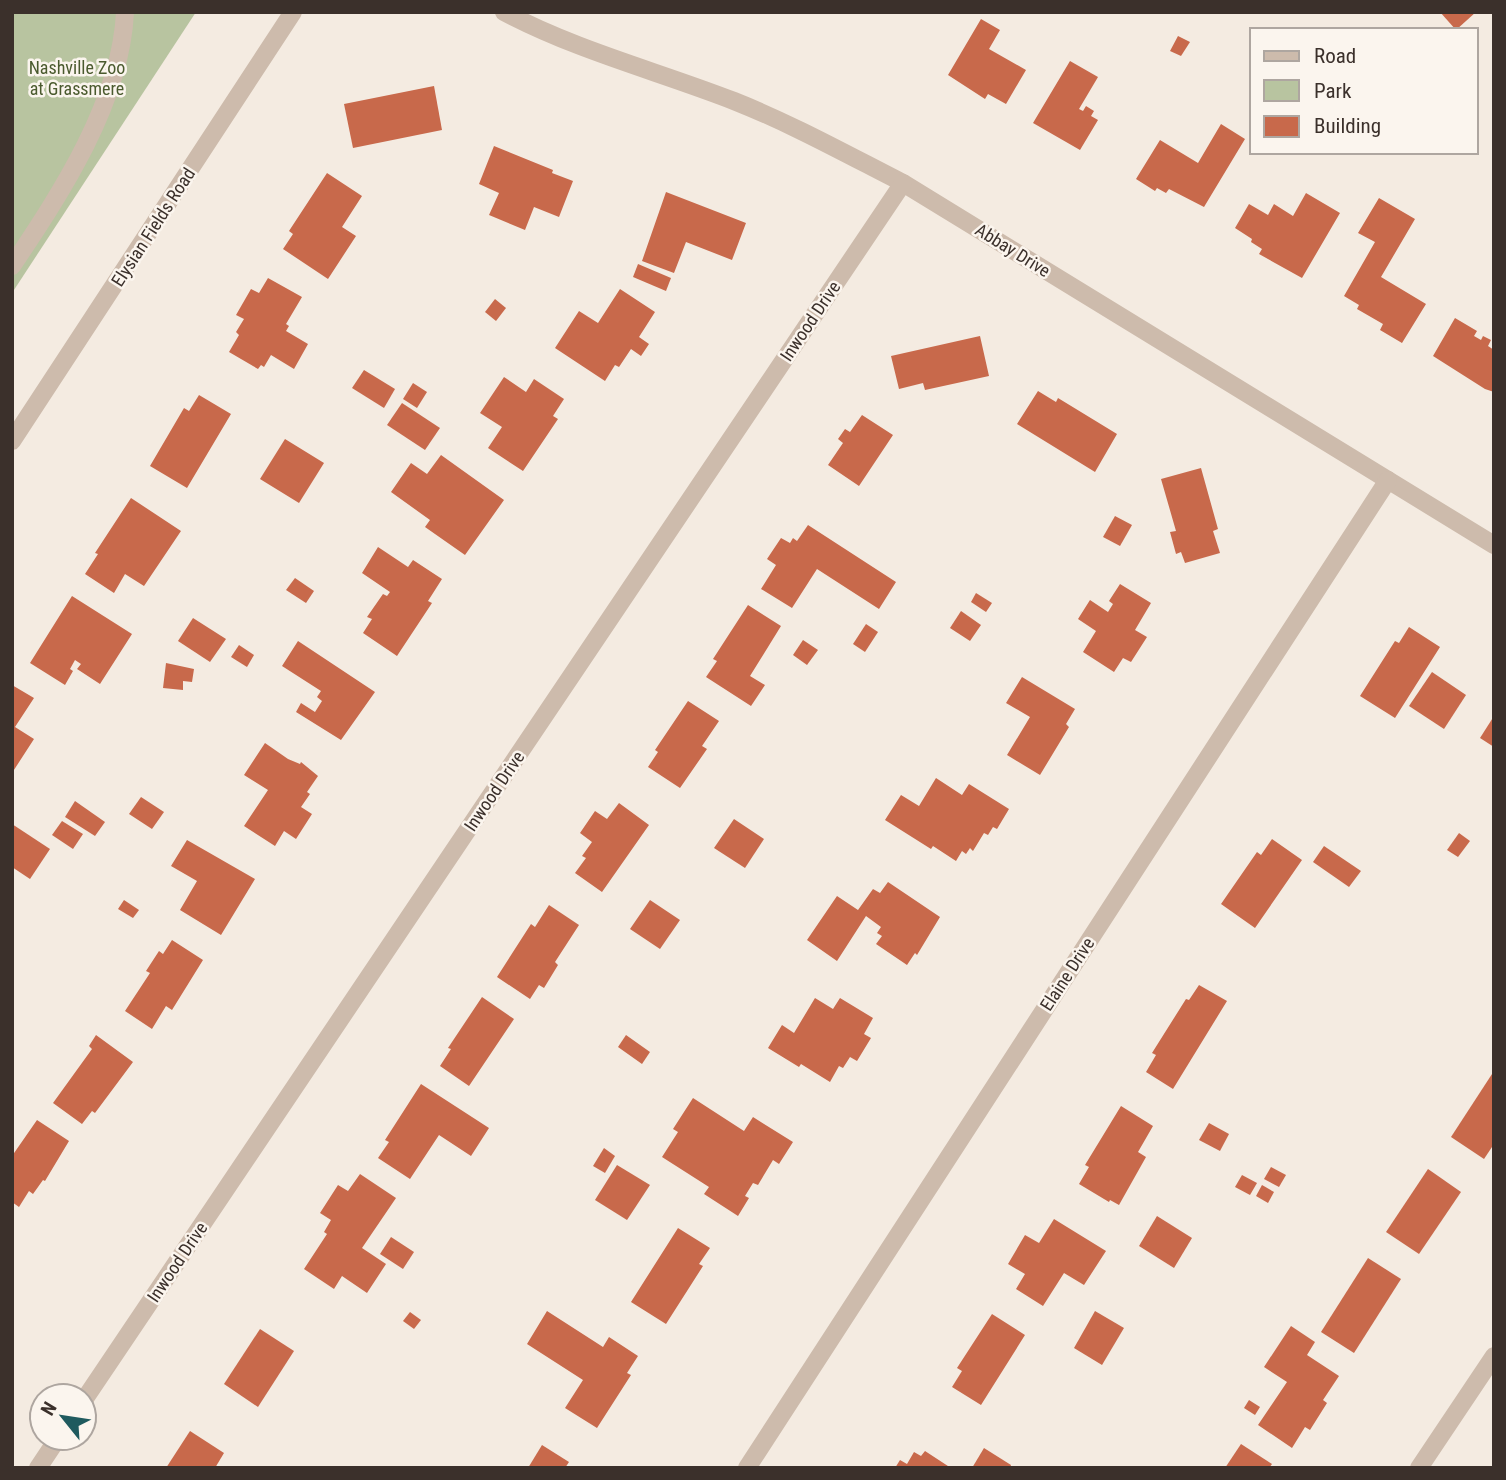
<svg xmlns="http://www.w3.org/2000/svg" width="1506" height="1480" font-family="'Roboto Condensed',sans-serif">
<rect width="100%" height="100%" fill="#f4ebe1"/>
<polygon fill="#b8c4a0" points="12,12 196,12 12,293"/>
<g fill="#c8694b">
<polygon points="1440,12 1476,12 1456,30"/>
<polygon points="981,19 1000,30 989,49 1026,70 1006,104 988,94 985,99 948,75"/>
<polygon points="1178,36 1190,42 1181,56 1170,51"/>
<polygon points="1070,61 1098,77 1079,109 1083,111 1086,106 1094,111 1091,116 1098,120 1080,150 1033,123"/>
<polygon points="434,86 442,130 353,148 344,104"/>
<polygon points="1221,124 1245,139 1204,207 1169,189 1166,193 1157,188 1155,191 1136,179 1160,140 1198,163"/>
<polygon points="494,146 553,170 552,173 573,181 559,217 534,207 525,230 489,215 499,193 479,184"/>
<polygon points="327,173 362,196 342,227 356,236 328,279 283,249 293,234 289,231"/>
<polygon points="666,192 746,223 732,260 686,242 674,273 642,261"/>
<polygon points="1306,193 1340,213 1302,278 1259,254 1262,249 1251,242 1252,239 1235,228 1249,204 1268,215 1274,204 1293,216"/>
<polygon points="1379,198 1415,219 1381,277 1426,304 1402,343 1380,330 1383,324 1357,309 1359,305 1344,296 1375,242 1358,233"/>
<polygon points="638,264 671,278 666,291 633,277"/>
<polygon points="268,278 302,297 286,324 289,326 286,331 308,344 294,369 271,355 264,367 261,365 258,369 229,352 239,335 236,332 244,319 236,315 251,289 259,293"/>
<polygon points="620,289 655,312 639,337 649,344 641,356 631,349 619,367 615,365 605,381 555,348 579,311 598,323"/>
<polygon points="495,299 506,308 496,321 485,312"/>
<polygon points="1455,318 1477,331 1474,336 1481,340 1483,336 1491,340 1488,346 1494,350 1494,392 1485,389 1433,356"/>
<polygon points="980,336 989,376 925,390 923,383 899,389 891,356"/>
<polygon points="364,370 395,389 384,408 352,388"/>
<polygon points="504,377 526,392 534,379 564,399 553,416 558,419 523,471 488,448 502,427 480,413"/>
<polygon points="413,383 427,392 417,408 403,399"/>
<polygon points="1038,391 1056,402 1058,398 1117,434 1095,472 1017,424"/>
<polygon points="199,395 231,414 187,488 150,466 184,408 189,411"/>
<polygon points="402,403 440,428 425,450 387,425"/>
<polygon points="862,415 893,435 859,486 828,465 843,443 838,439 845,429 850,432"/>
<polygon points="285,439 324,463 299,503 260,479"/>
<polygon points="441,455 504,500 465,555 425,527 430,520 391,492 411,463 427,474"/>
<polygon points="1201,468 1218,529 1213,531 1220,553 1185,563 1181,552 1176,554 1170,532 1176,531 1161,479"/>
<polygon points="131,498 181,531 144,586 125,574 114,593 85,574 98,554 95,553"/>
<polygon points="1115,516 1132,525 1120,546 1103,537"/>
<polygon points="808,525 896,582 879,609 817,569 792,608 761,589 776,565 767,559 781,538 790,543 793,538 797,541"/>
<polygon points="378,547 408,567 413,560 442,579 428,601 432,603 397,656 363,633 372,619 367,617 383,594 387,596 390,592 362,573"/>
<polygon points="295,578 314,591 306,603 286,590"/>
<polygon points="1120,584 1151,603 1135,630 1147,637 1131,662 1123,658 1114,672 1083,652 1096,631 1078,619 1090,600 1108,612 1113,604 1109,601"/>
<polygon points="976,593 992,603 986,612 971,602"/>
<polygon points="72,596 132,634 100,684 77,669 81,664 75,660 70,669 73,671 65,685 30,663"/>
<polygon points="748,605 781,626 750,676 765,685 751,706 706,677 717,661 713,659"/>
<polygon points="961,611 981,625 970,641 950,628"/>
<polygon points="193,618 226,639 210,662 178,641"/>
<polygon points="866,624 878,632 865,652 853,644"/>
<polygon points="1409,627 1440,647 1395,718 1360,696 1395,641 1399,643"/>
<polygon points="803,640 818,650 807,665 793,655"/>
<polygon points="298,641 375,692 341,740 296,712 301,703 315,712 322,701 317,697 321,691 282,666"/>
<polygon points="239,645 254,655 247,667 231,657"/>
<polygon points="166,663 194,669 192,682 183,681 183,690 163,688"/>
<polygon points="1432,672 1466,695 1444,729 1409,706"/>
<polygon points="1022,677 1075,709 1066,724 1069,727 1040,775 1007,755 1030,717 1006,703"/>
<polygon points="12,685 34,698 15,727 34,739 12,773"/>
<polygon points="688,701 719,721 702,746 707,749 680,788 648,767 658,752 655,750"/>
<polygon points="1494,716 1494,747 1480,738"/>
<polygon points="265,743 288,759 300,764 301,762 318,776 307,792 310,794 301,807 312,814 296,839 284,831 275,846 244,826 268,790 244,775"/>
<polygon points="936,778 962,795 969,784 1009,809 997,829 993,827 988,835 984,833 973,851 970,848 966,854 962,851 956,861 933,846 931,849 885,820 901,795 919,806"/>
<polygon points="141,797 164,812 152,829 129,814"/>
<polygon points="75,801 105,822 95,836 65,817"/>
<polygon points="619,803 649,825 602,892 575,873 586,858 582,856 592,842 580,833 595,811 607,819"/>
<polygon points="734,819 764,839 745,868 714,848"/>
<polygon points="62,821 83,834 73,849 52,835"/>
<polygon points="12,824 50,849 30,879 12,867"/>
<polygon points="1459,833 1470,841 1458,857 1447,850"/>
<polygon points="1272,839 1302,860 1255,928 1221,904 1257,852 1261,855"/>
<polygon points="187,840 255,879 221,935 180,910 197,881 171,866"/>
<polygon points="1324,846 1361,871 1349,887 1313,862"/>
<polygon points="888,882 940,917 917,955 915,953 907,965 876,944 882,936 877,933 881,927 866,916 837,961 807,940 837,896 858,910 873,889 880,893"/>
<polygon points="124,900 139,910 133,918 118,909"/>
<polygon points="650,900 680,920 660,949 630,929"/>
<polygon points="549,905 579,925 555,962 558,965 544,988 539,985 530,999 497,977 531,924 535,927"/>
<polygon points="172,940 203,960 172,1010 166,1006 152,1029 125,1011 150,973 146,971 159,951 163,954"/>
<polygon points="1199,985 1227,1001 1173,1089 1146,1072 1156,1055 1152,1053 1186,999 1189,1000"/>
<polygon points="482,997 514,1019 469,1086 440,1066 451,1049 448,1048"/>
<polygon points="815,998 833,1009 840,998 873,1018 864,1034 871,1038 857,1061 850,1057 843,1068 839,1066 830,1082 801,1064 799,1067 768,1048 782,1025 794,1033"/>
<polygon points="96,1035 133,1062 95,1113 92,1111 82,1124 53,1103 92,1049 89,1046"/>
<polygon points="626,1035 650,1052 642,1064 618,1047"/>
<polygon points="1492,1074 1494,1076 1494,1144 1484,1159 1451,1137"/>
<polygon points="421,1084 489,1128 471,1156 439,1135 410,1179 378,1158 389,1142 385,1140"/>
<polygon points="693,1098 744,1131 753,1117 793,1142 779,1164 773,1160 758,1185 753,1183 745,1196 749,1198 738,1216 704,1194 709,1187 662,1157 678,1132 673,1129"/>
<polygon points="1121,1106 1153,1126 1138,1152 1146,1157 1119,1205 1110,1200 1109,1202 1079,1184 1089,1167 1085,1165"/>
<polygon points="37,1120 69,1141 45,1181 43,1180 33,1194 29,1191 19,1207 12,1202 12,1156"/>
<polygon points="1209,1123 1229,1134 1220,1151 1199,1140"/>
<polygon points="604,1148 615,1156 605,1173 593,1166"/>
<polygon points="617,1165 650,1185 627,1220 595,1200"/>
<polygon points="1271,1167 1286,1175 1279,1187 1264,1179"/>
<polygon points="1428,1169 1461,1192 1419,1254 1386,1232"/>
<polygon points="360,1174 396,1198 362,1248 386,1264 367,1293 342,1276 334,1289 304,1269 327,1234 324,1232 331,1220 320,1213 338,1185 348,1191"/>
<polygon points="1242,1175 1257,1183 1250,1195 1235,1187"/>
<polygon points="1262,1185 1274,1192 1268,1203 1256,1196"/>
<polygon points="1157,1216 1192,1238 1174,1268 1139,1246"/>
<polygon points="1054,1219 1106,1251 1084,1285 1064,1273 1043,1306 1016,1289 1025,1274 1008,1264 1025,1235 1039,1243"/>
<polygon points="678,1228 710,1248 699,1264 703,1266 666,1324 631,1302"/>
<polygon points="391,1237 414,1252 403,1269 380,1254"/>
<polygon points="1368,1258 1401,1279 1354,1353 1321,1332"/>
<polygon points="547,1311 603,1347 609,1337 638,1356 627,1373 631,1375 597,1428 565,1408 583,1380 527,1344"/>
<polygon points="1095,1311 1124,1328 1102,1365 1074,1348"/>
<polygon points="410,1312 421,1320 414,1329 403,1321"/>
<polygon points="992,1314 1025,1335 981,1405 952,1387 962,1371 957,1368"/>
<polygon points="1291,1326 1315,1342 1307,1355 1339,1376 1323,1400 1327,1403 1310,1430 1305,1427 1292,1448 1258,1425 1287,1382 1264,1367"/>
<polygon points="260,1329 294,1351 258,1407 224,1384"/>
<polygon points="1249,1400 1260,1407 1255,1415 1244,1408"/>
<polygon points="190,1431 224,1453 215,1468 166,1468"/>
<polygon points="1241,1444 1272,1464 1269,1468 1225,1468"/>
<polygon points="542,1445 569,1462 565,1468 528,1468"/>
<polygon points="984,1448 1011,1465 1010,1468 972,1468"/>
<polygon points="925,1451 951,1468 895,1468 900,1460 907,1464 914,1452 921,1456"/>
</g>
<g fill="none" stroke-linecap="round" stroke-linejoin="round">
<g stroke="#cdbbac" stroke-width="18">
<path d="M504 12C578 51 657 71 734 101 792 124 848 155 903 183L1494 545"/>
<path d="M12 266C61 193 121 102 125 12"/>
<polyline points="12,441 293,12"/>
<polyline points="84,1400 903,183"/>
<polyline points="38,1468 58,1438"/>
<polyline points="747,1468 1388,480"/>
<polyline points="1419,1468 1494,1356"/>
</g>
</g>
<g text-anchor="middle" dominant-baseline="central" stroke-width="5" stroke-linejoin="round" paint-order="stroke">
<g font-size="18" fill="#4a5a2e" stroke="#fbf5ee">
<text x="77" y="67">Nashville Zoo<tspan x="77" dy="21">at Grassmere</tspan></text>
</g>
<g font-size="18" fill="#3b302b" stroke="#fbf5ee">
<text transform="translate(153 227) rotate(-57)">Elysian Fields Road</text>
<text transform="translate(1013 250) rotate(32)">Abbay Drive</text>
<text transform="translate(810 321) rotate(-56)">Inwood Drive</text>
<text transform="translate(494 791) rotate(-56)">Inwood Drive</text>
<text transform="translate(1067 974) rotate(-57)">Elaine Drive</text>
<text transform="translate(177 1262) rotate(-56)">Inwood Drive</text>
</g>
</g>
<rect width="1506" height="1480" fill="none" stroke="#3b302b" stroke-width="28"/>
<rect x="1250" y="28" width="228" height="126" fill="#fbf5ee" stroke="#aea6a0" stroke-width="2"/>
<rect x="1264" y="51" width="35" height="10" fill="#cdbbac" stroke="#aea6a0" stroke-width="2"/>
<text x="1314" y="63" font-size="21" fill="#3b302b">Road</text>
<rect x="1264" y="80" width="35" height="21" fill="#b8c4a0" stroke="#aea6a0" stroke-width="2"/>
<text x="1314" y="98" font-size="21" fill="#3b302b">Park</text>
<rect x="1264" y="116" width="35" height="21" fill="#c8694b" stroke="#aea6a0" stroke-width="2"/>
<text x="1314" y="133" font-size="21" fill="#3b302b">Building</text>
<g transform="translate(63 1417) rotate(300)"><circle r="33" fill="#fbf5ee" stroke="#aea6a0" stroke-width="2"/>
<path d="M0-5L12 26L0 18L-12 26Z" fill="#1f5a5e"/>
<text y="-10" font-size="19" font-weight="bold" text-anchor="middle" fill="#3b302b">N</text>
</g>
</svg>
